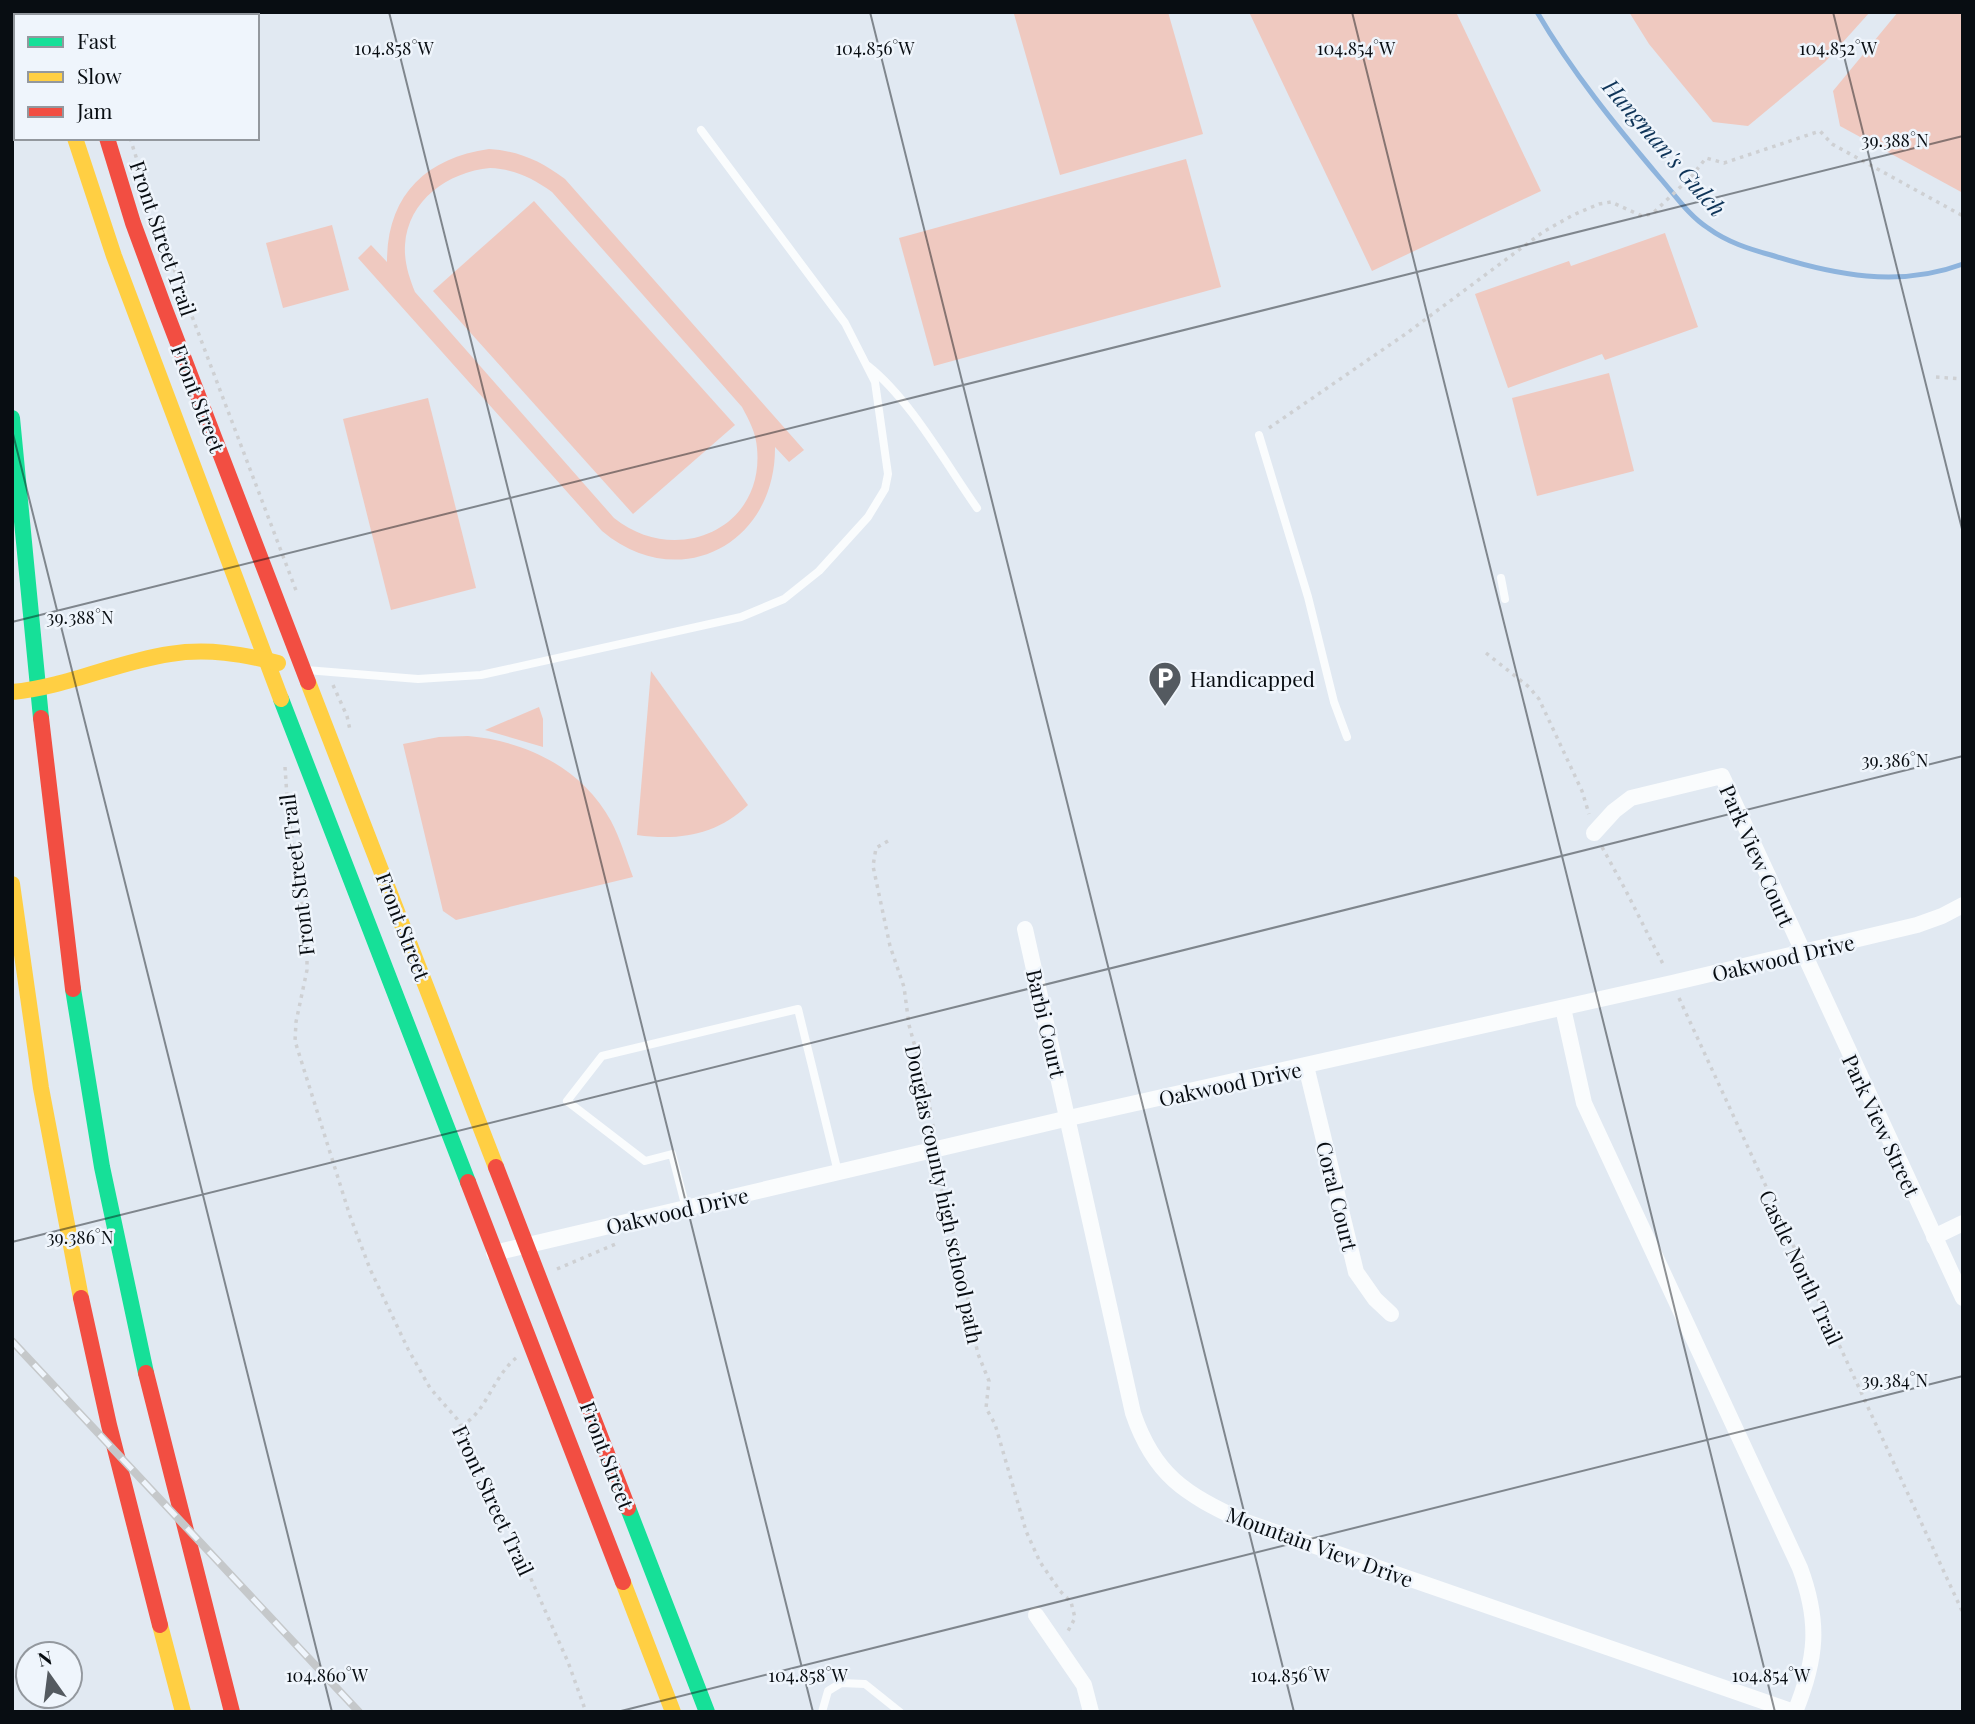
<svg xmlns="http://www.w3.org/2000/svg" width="1975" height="1724" font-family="'Playfair Display',serif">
<rect width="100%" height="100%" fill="#e1e9f2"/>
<g fill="#efc9c0" fill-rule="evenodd">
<polygon points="1020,12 1168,12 1203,134 1060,175 1014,14"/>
<polygon points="1249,12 1456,12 1541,191 1372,271"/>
<polygon points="1629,12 1870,12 1825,62 1748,126 1713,122 1649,44"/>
<polygon points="1898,12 1963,12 1963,193 1840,126 1833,91"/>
<path d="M489 149C519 151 541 161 565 179L804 450 789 462 775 447C776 545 678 595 602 531L358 258 371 245 387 262C387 196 425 158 489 149ZM490 168C514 169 533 178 552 192L742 407C749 420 756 433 757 448 765 530 675 567 614 518L415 292C409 277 404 262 405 245 408 200 448 172 490 168Z"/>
<polygon points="1186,159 1221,287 934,366 899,238"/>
<polygon points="534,201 735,425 633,514 433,291"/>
<polygon points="332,225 349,290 283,308 266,243"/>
<polygon points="1665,233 1698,327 1605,360 1602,354 1508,388 1475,294 1569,261 1571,266"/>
<polygon points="1609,373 1634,471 1537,496 1512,398"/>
<polygon points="428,398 476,588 391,610 343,419"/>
<path d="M651 671 748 805C717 835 679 841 637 835Z"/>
<polygon points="539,707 543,719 543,747 485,730"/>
<path d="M468 736C526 741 582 768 611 821 620 838 626 858 633 877L456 920 443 911 403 744 439 737Z"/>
</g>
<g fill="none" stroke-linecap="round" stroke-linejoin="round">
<path stroke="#8eb4dd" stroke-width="5" d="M1537 12C1572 72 1615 125 1660 178 1675 195 1689 216 1708 228 1727 242 1749 249 1771 255 1834 275 1899 288 1963 264"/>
<g stroke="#ced0d3" stroke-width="3.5" stroke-dasharray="3.5 5" stroke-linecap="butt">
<polyline points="130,138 139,166"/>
<polyline points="168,253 297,593"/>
<polyline points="1936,377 1963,379"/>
<polyline points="1269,428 1407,333 1543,232 1573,215 1599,204 1611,202 1642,216 1652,214 1691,177 1706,158 1724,163 1820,131 1832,144 1963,216"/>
<polyline points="1486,653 1529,687 1539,699 1582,791 1589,814"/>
<polyline points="333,685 347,716 350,730"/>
<polyline points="285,767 288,812 307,938 307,970 296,1022 295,1041 350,1216 370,1269 408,1349 430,1388 457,1419 471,1444 568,1662 586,1712"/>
<polyline points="888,841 876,848 873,866 890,946 904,987 909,1025 927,1090 934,1132"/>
<polyline points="1602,847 1625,889 1664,966"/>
<polyline points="1679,998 1963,1613"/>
<polyline points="937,1164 942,1193 965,1274 970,1318 978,1354 989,1381 986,1408 995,1424 1026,1531 1040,1562 1060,1591 1071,1602 1075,1618 1068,1631"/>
<polyline points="557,1269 618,1243"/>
<path d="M461 1426C487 1412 492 1378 516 1358"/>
</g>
<g stroke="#fafcfd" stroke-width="8">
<path d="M868 366C910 399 946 464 977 508"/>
<polyline points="1259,435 1308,597 1334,702 1347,737"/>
<polyline points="1501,578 1505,599"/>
<polyline points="306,670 418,679 481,675 741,617 784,599 819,571 868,517 885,489 888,474 875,382 845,323 701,130"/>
<polyline points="686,1208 672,1154 645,1161 567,1101 602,1056 798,1009 838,1172"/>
<polyline points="822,1712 828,1691 841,1683 865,1684 900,1712"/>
</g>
<g stroke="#fafcfd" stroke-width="16">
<polyline points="1594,833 1614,811 1631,798 1722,776 1963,1298"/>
<path d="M1025 929 1133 1413C1154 1475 1185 1494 1243 1521L1794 1712"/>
<path d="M1563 1008 1584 1103 1800 1568C1820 1622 1817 1658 1795 1712"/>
<polyline points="1306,1066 1356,1272 1375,1299 1391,1314"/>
<polyline points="1934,1237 1963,1223"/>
<polyline points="494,1253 1069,1118 1672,983 1917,925 1942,916 1963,905"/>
<polyline points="1036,1615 1084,1685 1091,1712"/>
</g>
<g stroke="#16e098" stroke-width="16">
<polyline points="73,12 74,16"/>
<polyline points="12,418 41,718"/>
<polyline points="281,699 468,1182"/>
<polyline points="73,989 102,1167 146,1373"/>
<polyline points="628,1508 707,1712"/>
</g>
<g stroke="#ffcf43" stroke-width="16">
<polyline points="75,138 114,256 281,699"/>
<polyline points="308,682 496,1167"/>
<path d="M12 692C67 687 116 662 170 654 207 648 243 654 278 663"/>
<polyline points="12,884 41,1088 81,1298"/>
<polyline points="623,1582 673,1712"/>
<polyline points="160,1625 183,1712"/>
</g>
<g stroke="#f24e42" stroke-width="16">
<polyline points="41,12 42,16"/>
<polyline points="107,138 133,223 164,307 308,682"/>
<polyline points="41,718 73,989"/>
<polyline points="496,1167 628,1508"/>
<polyline points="468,1182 623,1582"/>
<polyline points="81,1298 109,1425 160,1625"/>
<polyline points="146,1373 232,1712"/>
</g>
<defs>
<polyline id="rail" points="12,1341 359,1712"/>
</defs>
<use href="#rail" stroke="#c5c8ca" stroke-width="8"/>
<use href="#rail" stroke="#eff5fc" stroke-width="5" stroke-dasharray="16" stroke-linecap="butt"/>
</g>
<path fill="none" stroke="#080d12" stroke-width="2" stroke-opacity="0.45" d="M389 12 813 1712M870 12 1294 1712M1352 12 1775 1712M1833 12 1963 533M12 430 332 1712M12 622 1963 136M12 1242 1963 756M617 1712 1963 1376"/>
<defs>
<symbol id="parking-pin" viewBox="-11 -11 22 30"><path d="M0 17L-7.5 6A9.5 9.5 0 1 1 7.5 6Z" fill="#545a60" stroke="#eff5fc"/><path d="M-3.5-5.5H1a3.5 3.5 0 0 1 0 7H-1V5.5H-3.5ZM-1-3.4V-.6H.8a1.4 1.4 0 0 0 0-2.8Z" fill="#fff"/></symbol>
</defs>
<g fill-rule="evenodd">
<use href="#parking-pin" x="1146" y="659" width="38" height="52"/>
</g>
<g text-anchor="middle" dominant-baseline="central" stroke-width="5" stroke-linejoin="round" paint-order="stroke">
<g font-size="21" fill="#080d12" stroke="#eff5fc">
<text transform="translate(164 238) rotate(71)">Front Street Trail</text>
<text transform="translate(199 398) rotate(69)">Front Street</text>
<text transform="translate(1758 855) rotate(66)">Park View Court</text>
<text transform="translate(296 875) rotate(-97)">Front Street Trail</text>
<text transform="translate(404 926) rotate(69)">Front Street</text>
<text transform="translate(1783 957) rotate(-13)">Oakwood Drive</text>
<text transform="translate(1047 1023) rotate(77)">Barbi Court</text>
<text transform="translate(1230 1083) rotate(-12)">Oakwood Drive</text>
<text transform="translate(1882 1125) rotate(65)">Park View Street</text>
<text transform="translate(945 1194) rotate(78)">Douglas county high school path</text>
<text transform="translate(1338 1196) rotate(76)">Coral Court</text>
<text transform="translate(677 1210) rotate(-13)">Oakwood Drive</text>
<text transform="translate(1802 1267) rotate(65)">Castle North Trail</text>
<text transform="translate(608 1455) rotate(69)">Front Street</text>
<text transform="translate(494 1500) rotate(65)">Front Street Trail</text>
<text transform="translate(1320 1546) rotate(20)">Mountain View Drive</text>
</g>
<g font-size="21" fill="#080d12" stroke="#eff5fc" text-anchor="start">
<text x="1190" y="678">Handicapped</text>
</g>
<g font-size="23" font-style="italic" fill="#0e3458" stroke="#eff5fc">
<text transform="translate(1665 147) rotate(49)">Hangman's Gulch</text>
</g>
</g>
<g font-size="18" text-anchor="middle" fill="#080d12" stroke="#eff5fc" stroke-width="5" stroke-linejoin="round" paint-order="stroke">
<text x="394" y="55">104.858°W</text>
<text x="875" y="55">104.856°W</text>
<text x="1356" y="55">104.854°W</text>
<text x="1838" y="55">104.852°W</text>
<text x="1895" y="147">39.388°N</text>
<text x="80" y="624">39.388°N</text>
<text x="1895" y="767">39.386°N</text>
<text x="80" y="1244">39.386°N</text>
<text x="1895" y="1387">39.384°N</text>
<text x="327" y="1682">104.860°W</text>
<text x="808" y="1682">104.858°W</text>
<text x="1290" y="1682">104.856°W</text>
<text x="1771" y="1682">104.854°W</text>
</g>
<rect width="1975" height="1724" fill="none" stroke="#080d12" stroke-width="28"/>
<rect x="14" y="14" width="245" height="126" fill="#eff5fc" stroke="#93989e" stroke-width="2"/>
<rect x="28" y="37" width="35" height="10" fill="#16e098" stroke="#93989e" stroke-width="2"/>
<text x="77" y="49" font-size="21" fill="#080d12">Fast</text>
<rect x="28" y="72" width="35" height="10" fill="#ffcf43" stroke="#93989e" stroke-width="2"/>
<text x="77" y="84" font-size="21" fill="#080d12">Slow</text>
<rect x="28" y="107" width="35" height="10" fill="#f24e42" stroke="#93989e" stroke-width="2"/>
<text x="77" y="119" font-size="21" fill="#080d12">Jam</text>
<g transform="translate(49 1675) rotate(346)"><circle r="33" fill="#eff5fc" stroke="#93989e" stroke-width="2"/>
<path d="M0-5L12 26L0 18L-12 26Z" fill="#545a60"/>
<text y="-10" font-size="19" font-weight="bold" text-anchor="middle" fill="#080d12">N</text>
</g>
</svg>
